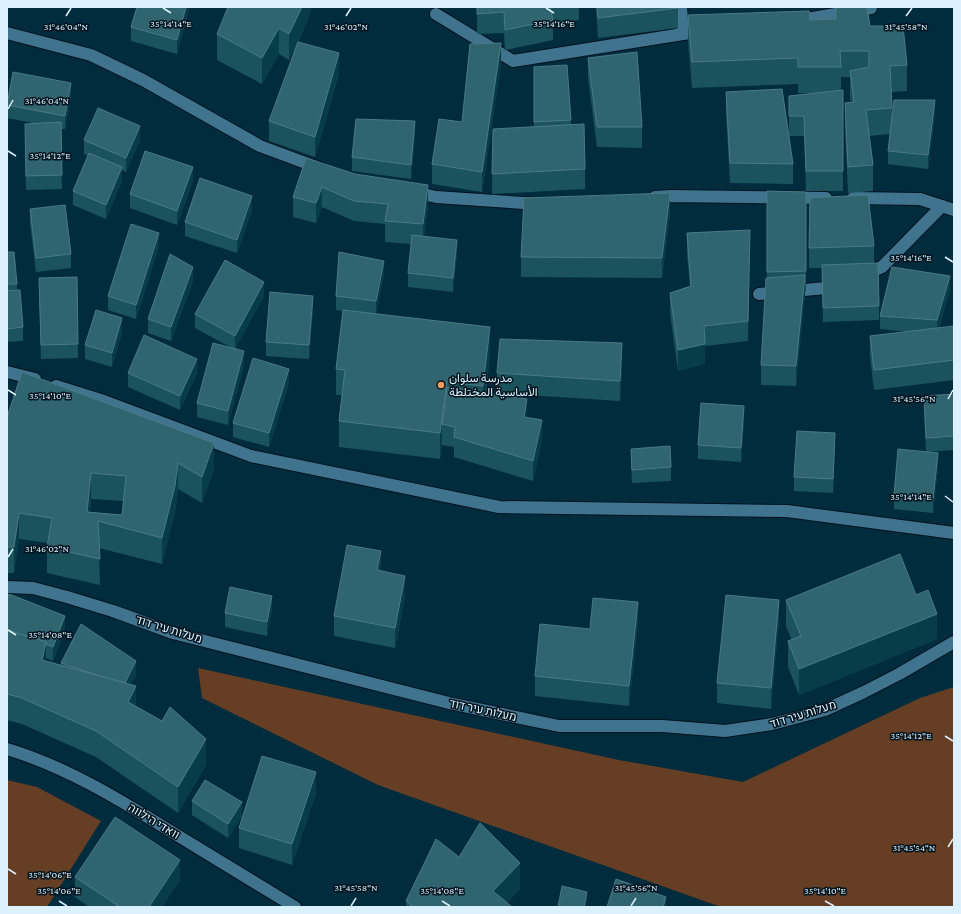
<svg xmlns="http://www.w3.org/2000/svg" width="961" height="914" font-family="'Crimson Pro',Vazirmatn,Heebo,serif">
<rect width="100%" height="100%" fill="#012c3e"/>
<g fill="#663e24">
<polygon points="198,668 619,760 743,782 920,698 954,687 954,907 721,907 378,785 202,698"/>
<polygon points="7,780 37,787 101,821 47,907 7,907"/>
</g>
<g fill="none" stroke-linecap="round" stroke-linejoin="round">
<defs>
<g id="minor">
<polyline points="681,7 683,34 690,33"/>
<polyline points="436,14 513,61 683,34"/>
<polyline points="795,21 871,8"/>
<polyline points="7,33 91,55 143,80 260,146 319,168"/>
<polyline points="414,192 436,197 539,204"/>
<polyline points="655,197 672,196 826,198"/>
<polyline points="853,198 920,199 954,210"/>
<polyline points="864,275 882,267 942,206"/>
<polyline points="759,294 838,287"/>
<polyline points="7,372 35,379"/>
<polyline points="56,386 104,401 251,456 499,507 787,511 954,533"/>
<polyline points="7,587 33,588 67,597 113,611 173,633 449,703 559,726 662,726 725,731 772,724 825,710 864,692 899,674 954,642"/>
<path d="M7 749C64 766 117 798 167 829 210 855 253 881 295 907"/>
</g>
</defs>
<use href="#minor" stroke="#00131f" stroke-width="14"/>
<use href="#minor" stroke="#40738e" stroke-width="12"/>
</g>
<g fill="#1b535d" fill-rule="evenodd">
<polygon points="189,7 189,9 177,54 131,41 131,27"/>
<polygon points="477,7 579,7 579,20 553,25 553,40 505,50 504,33 477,34"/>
<polygon points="596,7 678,7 678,28 598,38"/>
<polygon points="836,7 870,26 907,65 907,91 892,92 892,117 935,114 928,169 888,164 888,151 890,134 869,136 873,165 873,191 848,193 845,128 845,103 851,102 850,97 850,77 841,77 841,90 843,90 843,191 806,191 804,136 789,136 789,96 819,93 798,93 798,84 692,88 688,41 688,15 810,20 836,19"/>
<polygon points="309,17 298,42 339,74 315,157 269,141 269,121 297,44 289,60 279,54 262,84 217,60 217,34"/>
<polygon points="588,58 642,127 642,148 597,147 588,78"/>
<polygon points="501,63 482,192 432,184 432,164 462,122"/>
<polygon points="534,67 571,120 571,125 585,169 585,189 492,194 493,129 534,127"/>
<polygon points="726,92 793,164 793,184 730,183 726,112"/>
<polygon points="71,97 65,129 61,129 62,189 26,190 25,137 33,123 7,118 7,104"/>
<polygon points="415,135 411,179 352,171 352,157"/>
<polygon points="84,140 140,140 126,172 122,170 122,181 106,219 73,205 73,191 88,156 84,154"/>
<polygon points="306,158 428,205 424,236 457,254 453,292 408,287 408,273 411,244 385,242 385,224 354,221 322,207 316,223 293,217 293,197"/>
<polygon points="193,181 177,225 130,208 130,194"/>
<polygon points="767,191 806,192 806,291 805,291 796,386 761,385 761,365 767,278"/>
<polygon points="30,209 71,254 71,268 36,272 30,223"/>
<polygon points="252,210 237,253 185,236 185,222"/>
<polygon points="670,213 662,278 521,277 521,257"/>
<polygon points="750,230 748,341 705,346 705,364 678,371 670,313 670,293 690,286 687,254 687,233"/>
<polygon points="159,246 136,319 108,310 108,296"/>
<polygon points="874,246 874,263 879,306 879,320 823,322 822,268 809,268 809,248"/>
<polygon points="7,252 17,284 17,290 23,327 23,341 7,342"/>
<polygon points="384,274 376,314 490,353 486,393 527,417 542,440 533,481 454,457 454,447 442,445 440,459 339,447 339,421 342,395 336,395 336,369 343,311 336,310 336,296"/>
<polygon points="77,277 78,358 41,359 39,292"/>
<polygon points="193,281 171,341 148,333 148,319"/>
<polygon points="950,290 939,328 954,326 954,380 874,390 870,357 870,336 908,332 880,329 880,316"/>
<polygon points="264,296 235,348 244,365 228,425 197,417 197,403 230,347 195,328 195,314"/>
<polygon points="313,309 309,359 266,356 266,342"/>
<polygon points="122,332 112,367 85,359 85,345"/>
<polygon points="622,363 620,401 497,393 497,373"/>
<polygon points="128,373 197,373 180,410 128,387"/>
<polygon points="289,383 269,447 233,437 233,423"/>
<polygon points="954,394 954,450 926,452 924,410 924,396"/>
<path d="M7 417 214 469 202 503 178 489 175 512 162 564 99 548 100 585 47 573V547L48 543 19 539 14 573H7ZM91 499 123 501 122 515 90 512Z"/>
<polygon points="744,420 741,462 698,459 698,445"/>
<polygon points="835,447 833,493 794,491 794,477"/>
<polygon points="631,449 671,467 671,481 632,483 631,463"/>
<polygon points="938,467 933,513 894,509 894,495"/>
<polygon points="381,571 405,596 395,648 334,636 334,616"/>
<polygon points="916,595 937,639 799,695 788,667 788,641 792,640 786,626 786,600"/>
<polygon points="7,599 65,630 53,661 46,658 46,661 61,665 61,663 136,675 131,684 136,706 206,765 178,813 96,757 22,724 7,720"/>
<polygon points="272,609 267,636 225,627 225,613"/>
<polygon points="779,620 771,709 717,703 717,683"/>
<polygon points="638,622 629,706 535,696 535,676 590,629"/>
<polygon points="316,793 292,865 239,848 239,828"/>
<polygon points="192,801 242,816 228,838 192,815"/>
<polygon points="459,857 520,889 507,903 512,907 406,907 406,901"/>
<polygon points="75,877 180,880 162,907 89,907 75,897"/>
</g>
<g fill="#083c49">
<polygon points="186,7 189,7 189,9 177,54 177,40"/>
<polygon points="302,7 312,7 309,17 289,60 289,34"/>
<polygon points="279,28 279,54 262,84 262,58"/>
<polygon points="501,43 501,63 482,192 482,172"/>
<polygon points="339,53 339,74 315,157 315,137"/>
<polygon points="71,83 71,97 65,129 65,116"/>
<polygon points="935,100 935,114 928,169 928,155"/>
<polygon points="415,121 415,135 411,179 411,165"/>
<polygon points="140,126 140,140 126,172 126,158"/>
<polygon points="122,167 122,181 106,219 106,205"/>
<polygon points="193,167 193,181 177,225 177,211"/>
<polygon points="428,185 428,205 423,244 423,224"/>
<polygon points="322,187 322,207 316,223 316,203"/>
<polygon points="670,193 670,213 662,278 662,258"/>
<polygon points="252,196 252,210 237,253 237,240"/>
<polygon points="159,233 159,246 136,319 136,305"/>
<polygon points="457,240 457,254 453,292 453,278"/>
<polygon points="384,261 384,274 376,315 376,301"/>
<polygon points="193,267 193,281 171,341 171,327"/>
<polygon points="805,275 805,295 796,386 796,366"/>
<polygon points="950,276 950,290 937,334 937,320"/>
<polygon points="264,282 264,296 235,350 235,336"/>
<polygon points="313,296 313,309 309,359 309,345"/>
<polygon points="122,318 122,332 112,367 112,353"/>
<polygon points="490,327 490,353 483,412 483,386"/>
<polygon points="622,343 622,363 620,401 620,381"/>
<polygon points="705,344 705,364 678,371 678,350"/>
<polygon points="244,351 244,365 228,425 228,411"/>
<polygon points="197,359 197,373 180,410 180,396"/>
<polygon points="289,369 289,383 269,447 269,433"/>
<polygon points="447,382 447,407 442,424 442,445 440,459 440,433"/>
<polygon points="527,399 527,419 524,417"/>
<polygon points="744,406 744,420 741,462 741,448"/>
<polygon points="542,420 542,440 533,481 533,461"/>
<polygon points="835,433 835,447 833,493 833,479"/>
<polygon points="214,443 214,469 202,503 202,477"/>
<polygon points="938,453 938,467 933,513 933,499"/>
<polygon points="178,463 178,489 175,512 162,564 162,538"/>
<polygon points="91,473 91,499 87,538 87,512"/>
<polygon points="19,513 19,539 14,573 14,547"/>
<polygon points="381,551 381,572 377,570"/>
<polygon points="405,576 405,596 395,648 395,628"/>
<polygon points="272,596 272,609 267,636 267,622"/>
<polygon points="779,600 779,620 771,709 771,688"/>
<polygon points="638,602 638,622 629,706 629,686"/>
<polygon points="937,614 937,639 799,695 799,669"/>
<polygon points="65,616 65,630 53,661 53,647"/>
<polygon points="46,642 46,667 42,660"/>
<polygon points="136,661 136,675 124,698 124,684"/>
<polygon points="136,686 136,712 128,702"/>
<polygon points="206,739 206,765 178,813 178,787"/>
<polygon points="316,772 316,793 292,865 292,844"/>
<polygon points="242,802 242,816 228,838 228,824"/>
<polygon points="180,860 180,880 162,907 149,907"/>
<polygon points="520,863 520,889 503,907 493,891"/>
<polygon points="587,892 587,907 584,907"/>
<polygon points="666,897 666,907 663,907"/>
</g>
<g fill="#30646e" stroke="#4b7a85" fill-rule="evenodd">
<polygon points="137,7 186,7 177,40 131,27"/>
<polygon points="228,7 302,7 289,34 279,28 262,58 217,34"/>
<polygon points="477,7 550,7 553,20 505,30 504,12 477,14"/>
<polygon points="597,7 678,7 678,8 598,18"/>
<polygon points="836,7 867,7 870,26 903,26 907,65 890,66 892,108 866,110 873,165 848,167 845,103 854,102 850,71 869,67 869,51 840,51 841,67 798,67 798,58 692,62 688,15 809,11 810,20 836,19"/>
<polygon points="298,42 339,53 315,137 269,121"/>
<polygon points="501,43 482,172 432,164 439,119 462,122 470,44"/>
<polygon points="637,52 642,127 597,127 588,58"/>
<polygon points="567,65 571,120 534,122 534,67"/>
<polygon points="13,72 71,83 65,116 7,105"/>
<polygon points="782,89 793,164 730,163 726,92"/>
<polygon points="843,90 843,171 806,171 804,116 789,116 789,96"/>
<polygon points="894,100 935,100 928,155 888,151"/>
<polygon points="98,108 140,126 126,158 84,140"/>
<polygon points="356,119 415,121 411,165 352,157"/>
<polygon points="61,122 62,175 26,176 25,124"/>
<polygon points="584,124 585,169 492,174 493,129"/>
<polygon points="145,151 193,167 177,211 130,194"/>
<polygon points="89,153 122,167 106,205 73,191"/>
<polygon points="306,158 355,174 428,185 423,224 385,221 388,204 354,201 322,187 316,203 293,197"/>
<polygon points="200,178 252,196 237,240 185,222"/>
<polygon points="767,191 806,192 806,271 767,272"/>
<polygon points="670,193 662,258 521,257 524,198"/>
<polygon points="868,195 874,246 809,248 810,198"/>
<polygon points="65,205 71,254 36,258 30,209"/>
<polygon points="131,224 159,233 136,305 108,296"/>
<polygon points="750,230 748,321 704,326 705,344 678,350 670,293 691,286 687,233"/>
<polygon points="412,235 457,240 453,278 408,273"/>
<polygon points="7,252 14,252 17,284 7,284"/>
<polygon points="339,252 384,261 376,301 336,296"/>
<polygon points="170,254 193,267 171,327 148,319"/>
<polygon points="225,260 264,282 235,336 195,314"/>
<polygon points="878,263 879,306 823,308 822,265"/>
<polygon points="892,267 950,276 937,320 880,316"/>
<polygon points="805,275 796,366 761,365 766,278"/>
<polygon points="77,277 78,344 41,345 39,278"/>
<polygon points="20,290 23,327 7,329 7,291"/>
<polygon points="270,292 313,296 309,345 266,342"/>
<polygon points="96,310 122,318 112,353 85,345"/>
<polygon points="343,310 490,327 483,386 447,382 440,433 339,421 345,370 336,369"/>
<polygon points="954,326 954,360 874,370 870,336"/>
<polygon points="144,335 197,359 180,396 128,373"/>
<polygon points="500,339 622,343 620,381 497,373"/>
<polygon points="213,343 244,351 228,411 197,403"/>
<polygon points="253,358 289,369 269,433 233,423"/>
<path d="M22 372 214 443 202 477 178 463 175 486 162 538 98 521 100 559 47 547 52 518 19 513 14 547H7V417ZM91 473 126 476 122 515 87 512Z"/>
<polygon points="447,387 527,399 524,417 542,420 533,461 454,437 455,427 442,424"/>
<polygon points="954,394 954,436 926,438 924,396"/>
<polygon points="701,403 744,406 741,448 698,445"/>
<polygon points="797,431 835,433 833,479 794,477"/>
<polygon points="670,446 671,467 632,470 631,449"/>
<polygon points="898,449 938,453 933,499 894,495"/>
<polygon points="347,545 381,551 377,570 405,576 395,628 334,616"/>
<polygon points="900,554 916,595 928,590 937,614 799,669 788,641 801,636 786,600"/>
<polygon points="230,587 272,596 267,622 225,613"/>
<polygon points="9,594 65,616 53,647 46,644 46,642 19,634 7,629 7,599"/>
<polygon points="726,595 779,600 771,688 717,683"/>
<polygon points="593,598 638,602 629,686 535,676 540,624 590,629"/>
<polygon points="81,624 136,661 125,683 100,676 61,663"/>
<polygon points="7,630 46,642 42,660 136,686 128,702 162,721 170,707 206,739 178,787 96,731 22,698 7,694"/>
<polygon points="262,756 316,772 292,844 239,828"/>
<polygon points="205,780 242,802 228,824 192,801"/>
<polygon points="115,817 180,860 149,907 120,907 75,877"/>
<polygon points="480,823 520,863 493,891 512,907 413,907 406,901 436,839 459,857"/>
<polygon points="616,879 666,897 663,907 607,907"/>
<polygon points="562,886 587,892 584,907 558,907"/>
</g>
<path fill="none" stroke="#dbf1fd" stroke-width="1.5" d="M163 8 171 13M546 8 554 13M66 16 71 8M346 16 351 8M906 16 912 8M8 109 13 100M8 151 16 156M945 257 953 262M8 390 16 395M948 399 953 390M945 496 953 502M8 557 13 549M8 630 16 635M945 736 953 741M948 847 953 839M8 869 16 874M59 901 67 906M442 901 450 906M825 901 834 906M351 906 356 898M631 906 636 898"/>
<circle fill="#ff9b59" stroke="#01131d" stroke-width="1.5" cx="441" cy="385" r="4"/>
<g text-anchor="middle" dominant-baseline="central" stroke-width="3" stroke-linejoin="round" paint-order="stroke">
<g font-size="12" fill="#dbf1fd" stroke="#01131d" text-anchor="start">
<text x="449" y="378">مدرسة سلوان<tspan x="449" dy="14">الأساسية المختلطة</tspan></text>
</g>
<g font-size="12" fill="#dbf1fd" stroke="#01131d">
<text transform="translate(169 629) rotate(17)">מעלות עיר דוד</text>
<text transform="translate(483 710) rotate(12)">מעלות עיר דוד</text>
<text transform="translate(803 714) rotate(-17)">מעלות עיר דוד</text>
<text transform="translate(154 821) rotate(31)">וואדי הילווה</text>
</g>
</g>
<g font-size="10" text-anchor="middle" fill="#dbf1fd" stroke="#01131d" stroke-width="3" stroke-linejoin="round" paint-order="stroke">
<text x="171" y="27">35°14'14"E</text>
<text x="554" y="27">35°14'16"E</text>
<text x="66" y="30">31°46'04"N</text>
<text x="346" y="30">31°46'02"N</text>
<text x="906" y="30">31°45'58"N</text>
<text x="47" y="104">31°46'04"N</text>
<text x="50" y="159">35°14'12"E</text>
<text x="911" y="261">35°14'16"E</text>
<text x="50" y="399">35°14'10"E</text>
<text x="914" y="402">31°45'56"N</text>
<text x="911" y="500">35°14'14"E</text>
<text x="47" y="552">31°46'02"N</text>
<text x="50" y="638">35°14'08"E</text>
<text x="911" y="739">35°14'12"E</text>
<text x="914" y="851">31°45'54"N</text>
<text x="50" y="878">35°14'06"E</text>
<text x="356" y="891">31°45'58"N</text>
<text x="636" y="891">31°45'56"N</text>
<text x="59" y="894">35°14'06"E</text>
<text x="442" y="894">35°14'08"E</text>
<text x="825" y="894">35°14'10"E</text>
</g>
<rect width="961" height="914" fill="none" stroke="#dbf1fd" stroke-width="16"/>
</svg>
